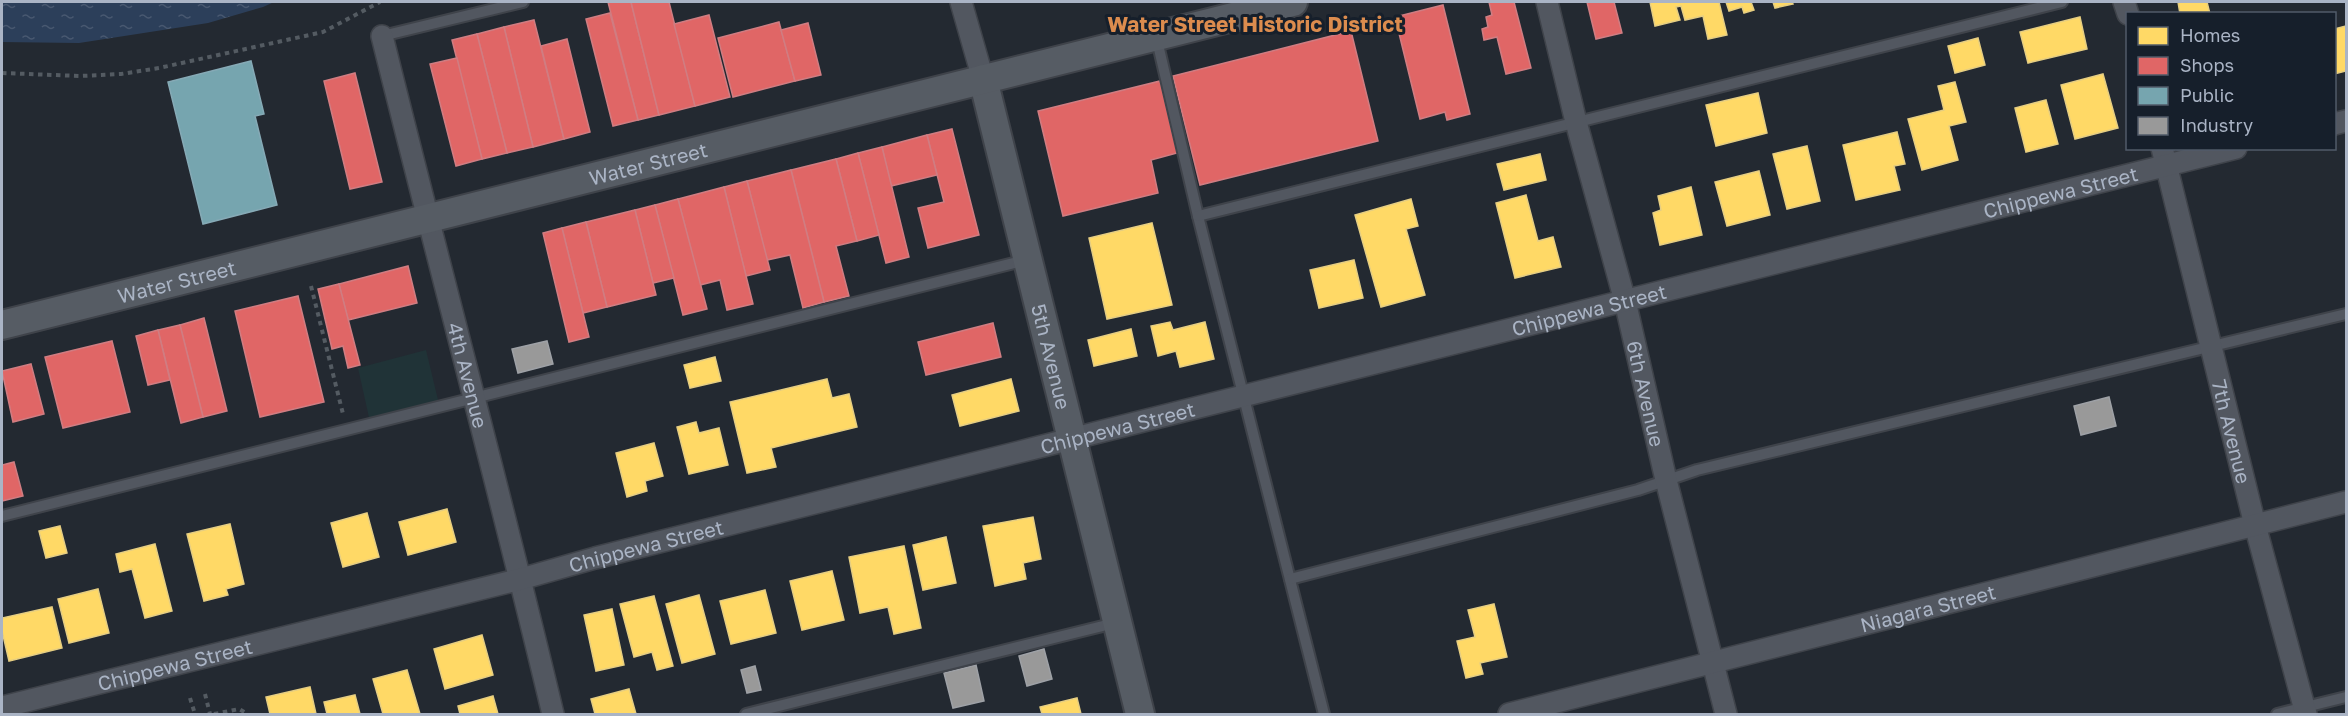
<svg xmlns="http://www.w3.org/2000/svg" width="2348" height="716" font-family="'Golos Text',sans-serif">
<defs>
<pattern id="water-ripples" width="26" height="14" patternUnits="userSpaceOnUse" patternTransform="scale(1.5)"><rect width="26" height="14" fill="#2c3f5a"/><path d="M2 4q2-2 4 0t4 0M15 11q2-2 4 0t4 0" fill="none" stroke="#485870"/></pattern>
</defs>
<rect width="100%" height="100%" fill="#232931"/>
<polygon fill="#203337" points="426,350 439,404 370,422 358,368"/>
<polygon fill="url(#water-ripples)" points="2,2 274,2 263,7 208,23 79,43 2,42"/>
<g fill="#ffd966" stroke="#e6ce82" stroke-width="1.5">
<polygon points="1650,2 1719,2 1727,35 1708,39 1703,16 1685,20 1681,6 1676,7 1680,20 1655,26"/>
<polygon points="1726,2 1751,2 1754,10 1744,13 1742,7 1729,11"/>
<polygon points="1773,2 1792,2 1793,4 1775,8"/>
<polygon points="2178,2 2207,2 2210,14 2180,14"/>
<polygon points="2080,17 2087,49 2028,63 2020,32"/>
<polygon points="2346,26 2346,71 2334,74 2334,29"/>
<polygon points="1978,38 1985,65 1955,73 1948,46"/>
<polygon points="2103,74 2118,128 2075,139 2061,85"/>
<polygon points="1955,82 1966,122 1949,126 1958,160 1922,170 1908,119 1944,110 1938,86"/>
<polygon points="1758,93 1767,133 1716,146 1706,105"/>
<polygon points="2046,100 2058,144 2026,152 2015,108"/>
<polygon points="1897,132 1905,164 1894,166 1900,190 1856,200 1843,145"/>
<polygon points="1807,146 1820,201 1787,209 1773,154"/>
<polygon points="1540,154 1546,180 1504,190 1497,164"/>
<polygon points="1759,171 1770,215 1727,226 1715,182"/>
<polygon points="1691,187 1702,235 1660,245 1653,213 1661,210 1658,196"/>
<polygon points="1526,195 1538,241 1553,237 1561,267 1515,278 1496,203"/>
<polygon points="1411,199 1418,226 1406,229 1425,295 1381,307 1355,215"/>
<polygon points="1152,223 1172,305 1107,319 1089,238"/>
<polygon points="1354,260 1363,298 1319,308 1310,270"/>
<polygon points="1170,322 1173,330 1205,322 1214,359 1180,367 1176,351 1158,356 1151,326"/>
<polygon points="1131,329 1137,356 1094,366 1088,340"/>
<polygon points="715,357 721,381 690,388 684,365"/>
<polygon points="827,379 832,398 849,394 857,427 771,448 776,467 747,473 730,402"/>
<polygon points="1011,379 1019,411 960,426 952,395"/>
<polygon points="696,422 699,433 719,428 728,465 689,474 677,427"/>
<polygon points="654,443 663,476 645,481 647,491 627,497 616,453"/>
<polygon points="447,509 456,542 408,555 399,522"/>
<polygon points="367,513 379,557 343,567 331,523"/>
<polygon points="1033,517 1041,559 1023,563 1026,579 995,586 983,526"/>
<polygon points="230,524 244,584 226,589 228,595 204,601 187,534"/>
<polygon points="60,526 67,553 46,558 39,531"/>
<polygon points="946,537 956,583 923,590 913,545"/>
<polygon points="155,544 172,611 145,618 132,569 120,572 116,554"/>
<polygon points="904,546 921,628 894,634 888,607 860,613 849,557"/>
<polygon points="832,571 844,620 802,630 790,581"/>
<polygon points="98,589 109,633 69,643 58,599"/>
<polygon points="765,590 776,633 731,644 720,601"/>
<polygon points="699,595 715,654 682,663 666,604"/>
<polygon points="654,596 673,666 657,670 652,652 634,657 620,604"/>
<polygon points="1494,604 1507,657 1480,663 1483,674 1466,678 1457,641 1475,637 1468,610"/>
<polygon points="52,607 62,648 9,661 2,631 2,618"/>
<polygon points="612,609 624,665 596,671 584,615"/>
<polygon points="482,635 493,675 445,689 434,649"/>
<polygon points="407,670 420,714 383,714 373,679"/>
<polygon points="310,687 316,714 270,714 266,697"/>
<polygon points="629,689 636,714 595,714 591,699"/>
<polygon points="355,695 360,714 327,714 324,702"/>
<polygon points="493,696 498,714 460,714 458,706"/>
<polygon points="1077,698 1081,714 1042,714 1040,707"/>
</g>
<g fill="#e06666" stroke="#d07d82" stroke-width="1.5">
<polygon points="608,2 631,2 659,115 638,120"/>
<polygon points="631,2 669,2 695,106 659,115"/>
<polygon points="1489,2 1514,2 1531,68 1506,74 1497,37 1484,40 1482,29 1488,27 1486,17 1492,15"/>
<polygon points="1587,2 1614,2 1622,33 1596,39"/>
<polygon points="1443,5 1470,114 1447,120 1445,112 1420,119 1395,17"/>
<polygon points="610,13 638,120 613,126 586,19"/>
<polygon points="709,15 730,97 695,106 674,24"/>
<polygon points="534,20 564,139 533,147 504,27"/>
<polygon points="779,22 795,81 733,97 718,38"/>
<polygon points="808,23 821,75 795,81 781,30"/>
<polygon points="504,27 533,147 507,153 477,34"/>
<polygon points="1351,31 1378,141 1200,185 1173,76"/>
<polygon points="477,34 507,153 482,159 452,40"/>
<polygon points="567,39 590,132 564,139 541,46"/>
<polygon points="457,58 482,159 456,166 430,64"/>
<polygon points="355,73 382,182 350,189 324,81"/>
<polygon points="1160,81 1177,153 1151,160 1158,193 1063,216 1038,111"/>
<polygon points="952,129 979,235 928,248 918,208 944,202 927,135"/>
<polygon points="927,135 937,175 891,186 882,147"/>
<polygon points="882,147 909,257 886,263 858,153"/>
<polygon points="858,153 879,235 857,241 836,159"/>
<polygon points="836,159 857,241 836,246 849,296 824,302 791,170"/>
<polygon points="791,170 824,302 803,308 790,255 767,260 747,181"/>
<polygon points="747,181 770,270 746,276 724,187"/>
<polygon points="724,187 753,304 727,310 720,280 700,285 678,199"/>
<polygon points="678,199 707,309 683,315 655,205"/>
<polygon points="655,205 674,278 653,283 635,210"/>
<polygon points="635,210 656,295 607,307 586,222"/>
<polygon points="586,222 607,307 583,313 562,228"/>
<polygon points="562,228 589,337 569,342 543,233"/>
<polygon points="408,266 417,303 348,320 339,284"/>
<polygon points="339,284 360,365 348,368 343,346 332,349 318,289"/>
<polygon points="298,296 324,402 260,417 235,311"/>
<polygon points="204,318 227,411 203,417 180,325"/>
<polygon points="993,323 1001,357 926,375 918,342"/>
<polygon points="180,325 203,417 181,423 158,330"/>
<polygon points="158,330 170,380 148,385 136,336"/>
<polygon points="112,341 130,412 63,428 45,357"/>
<polygon points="31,364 44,414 13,422 2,371"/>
<polygon points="14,462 23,496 2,501 2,465"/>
</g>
<polygon fill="#76a5af" stroke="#86aab6" stroke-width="1.5" points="251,61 264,114 255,116 277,205 203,224 168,82"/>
<g fill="#999" stroke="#9ea1a6" stroke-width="1.5">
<polygon points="547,341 553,364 518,373 512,349"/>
<polygon points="2109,397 2116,426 2081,435 2074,406"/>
<polygon points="1044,649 1052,679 1027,686 1019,656"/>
<polygon points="976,665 984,701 953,708 944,673"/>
<polygon points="755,666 761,690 747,693 741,670"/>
</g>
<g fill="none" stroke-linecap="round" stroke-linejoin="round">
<defs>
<g id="service">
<polyline points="382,36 523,2"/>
<polyline points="1156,36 1198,216 1324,714"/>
<polyline points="1198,216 2062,2"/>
<polyline points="2,516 1026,260"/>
<polyline points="1290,579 1638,490 1697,470 2346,314"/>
<polyline points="746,714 1115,623"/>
<polyline points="2277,714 2346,697"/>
</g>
<g id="minor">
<polyline points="961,2 983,79"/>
<path id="s1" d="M1547 2 1576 122 1625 301 1666 480 1726 714"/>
<polyline points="2124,2 2128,14"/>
<path id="s2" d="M382 36C438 262 499 488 553 714"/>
<polyline points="2334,124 2346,121"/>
<path id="s3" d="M2162 148 2255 525 2306 714"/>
<path id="s4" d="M2 707 521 579 595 558 1035 448 2236 148"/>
<path id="s5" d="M1509 714 2346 502"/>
</g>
<g id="secondary">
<path id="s6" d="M983 79 1140 714"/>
<path id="s7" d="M2 325 1293 2"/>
</g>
</defs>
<use href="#service" stroke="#3f434a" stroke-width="14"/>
<use href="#minor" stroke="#3f434a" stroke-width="24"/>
<use href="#secondary" stroke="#3f434a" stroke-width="32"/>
<g stroke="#545b62" stroke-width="4" stroke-dasharray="4.5 4.5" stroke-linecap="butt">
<polyline points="2,73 80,76 121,74 159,68 323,32 380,2"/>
<polyline points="311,286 343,414"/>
<polyline points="205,694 210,714"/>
<polyline points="190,698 195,714"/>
<polyline points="214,714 239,709 248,714"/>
</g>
<use href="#service" stroke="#525760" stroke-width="10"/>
<use href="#minor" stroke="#525760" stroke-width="21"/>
<use href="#secondary" stroke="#565c64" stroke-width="28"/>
</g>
<g text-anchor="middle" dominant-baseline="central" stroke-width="6" stroke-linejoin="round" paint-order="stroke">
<g font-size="20" fill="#aab4c5" stroke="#161f2b">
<text stroke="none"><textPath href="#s7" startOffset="666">Water Street</textPath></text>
<text stroke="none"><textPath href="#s4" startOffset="2122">Chippewa Street</textPath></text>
<text stroke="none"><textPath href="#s7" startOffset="180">Water Street</textPath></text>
<text stroke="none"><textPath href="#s4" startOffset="1636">Chippewa Street</textPath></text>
<text stroke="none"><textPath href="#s6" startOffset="286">5th Avenue</textPath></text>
<text stroke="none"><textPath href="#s2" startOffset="350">4th Avenue</textPath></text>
<text stroke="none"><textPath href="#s1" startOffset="404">6th Avenue</textPath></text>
<text stroke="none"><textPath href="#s4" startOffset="1150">Chippewa Street</textPath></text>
<text stroke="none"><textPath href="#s3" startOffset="292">7th Avenue</textPath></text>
<text stroke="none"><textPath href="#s4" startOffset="664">Chippewa Street</textPath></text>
<text stroke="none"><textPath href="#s5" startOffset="432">Niagara Street</textPath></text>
<text stroke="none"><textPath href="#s4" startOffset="178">Chippewa Street</textPath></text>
</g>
<g font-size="21" font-weight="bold" fill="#dc8c4e" stroke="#161f2b">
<text x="1255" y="24">Water Street Historic District</text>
</g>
</g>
<rect width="2348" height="716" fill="none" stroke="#aab4c5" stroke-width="6"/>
<rect x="2126" y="12" width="210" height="138" fill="#161f2b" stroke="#515b69" stroke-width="1.5"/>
<rect x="2138" y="27" width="30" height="18" fill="#ffd966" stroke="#515b69" stroke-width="1.5"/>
<text x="2180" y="42" font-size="18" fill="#aab4c5">Homes</text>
<rect x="2138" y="57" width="30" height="18" fill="#e06666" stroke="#515b69" stroke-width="1.5"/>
<text x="2180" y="72" font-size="18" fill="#aab4c5">Shops</text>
<rect x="2138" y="87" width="30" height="18" fill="#76a5af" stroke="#515b69" stroke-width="1.5"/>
<text x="2180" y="102" font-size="18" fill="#aab4c5">Public</text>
<rect x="2138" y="117" width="30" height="18" fill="#999999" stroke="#515b69" stroke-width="1.5"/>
<text x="2180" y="132" font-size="18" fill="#aab4c5">Industry</text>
</svg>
